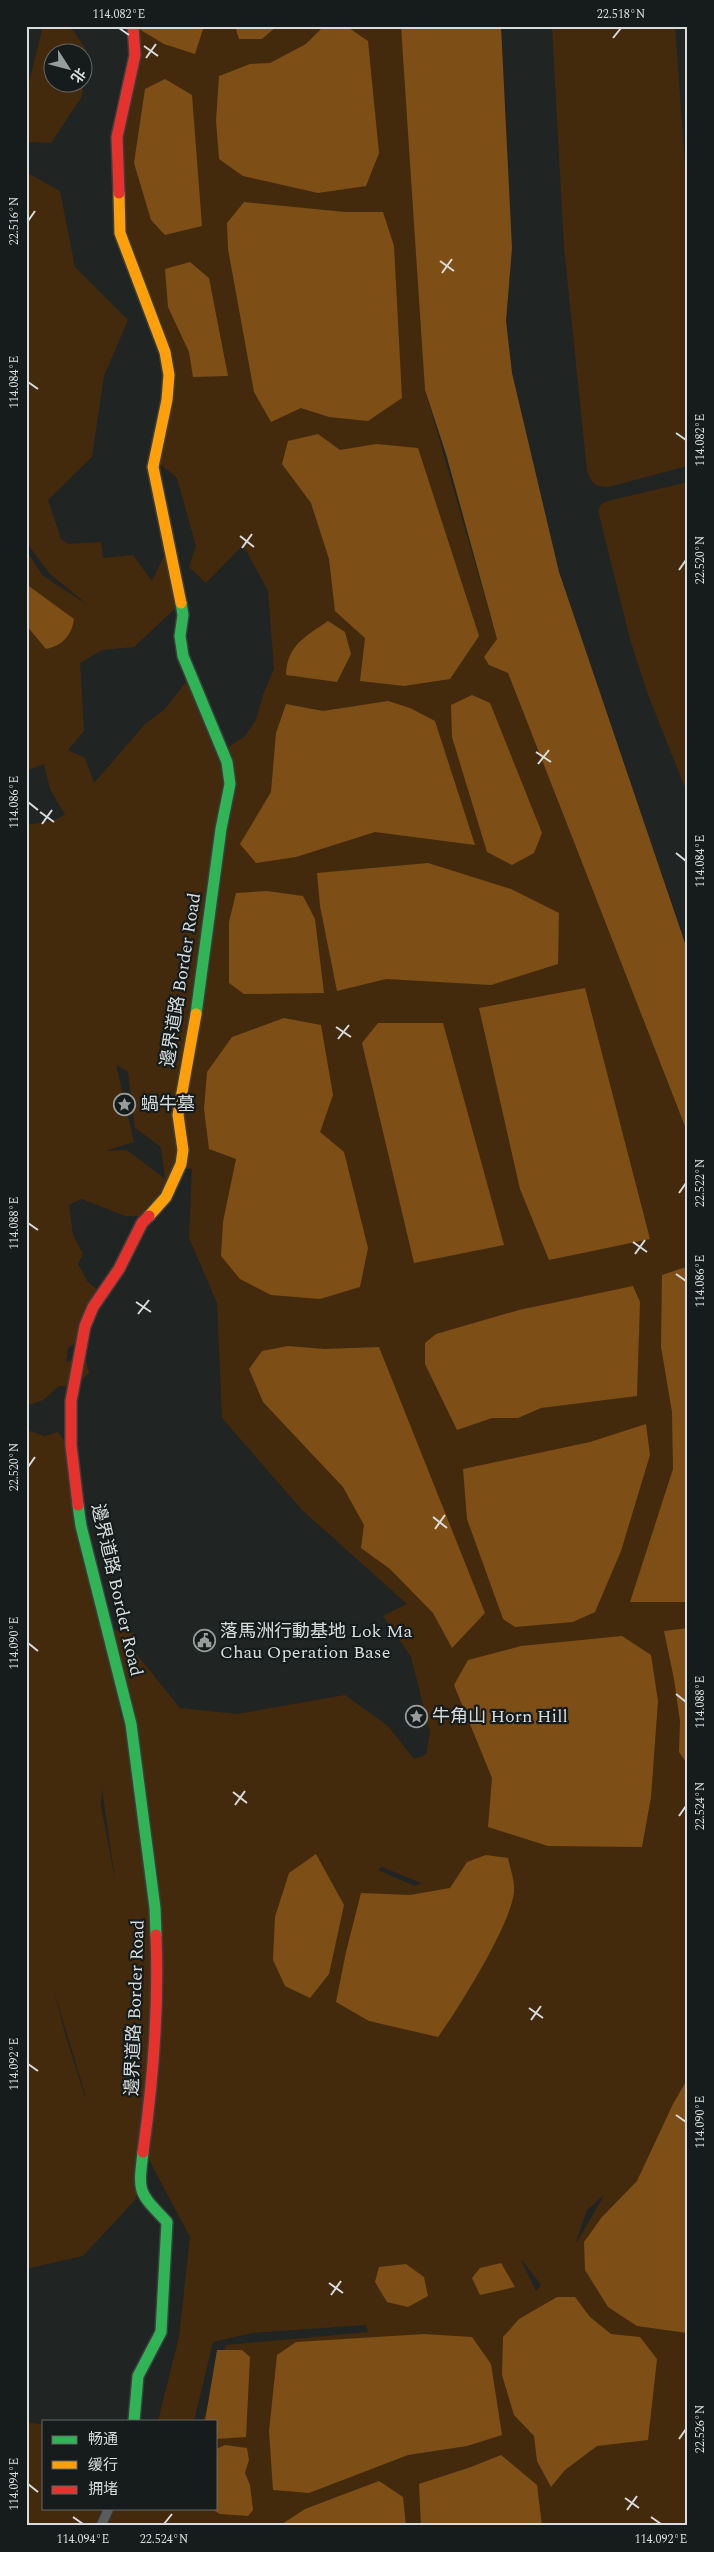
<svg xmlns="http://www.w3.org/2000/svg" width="714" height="2552" font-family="Spectral,'Noto Sans SC',serif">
<rect width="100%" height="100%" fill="#202423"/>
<g fill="#432a0d" fill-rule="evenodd">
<path d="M43 26H57L73 30 87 51 82 96 51 143 26 142V94ZM52 52H82V82H52Z"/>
<path d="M132 26H406L425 390 497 639 489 665 508 673 688 1134V2526H26V2422L44 2425V2508H216V2421H203L226 2345 368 2332 366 2325 252 2333 213 2342 194 2421H158L179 2337 190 2237 147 2156 135 2200 83 2256 26 2269V1430L45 1436 58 1432 72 1451 121 1717 125 1723 114 1630 134 1633 130 1646 180 1708 237 1714 345 1695 388 1726 414 1759 426 1755 430 1732 411 1657 383 1616 407 1604 302 1510 222 1418 217 1303 189 1238 192 1169 179 1168 145 1216H125L82 1199 69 1205 73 1235 83 1254 78 1264 88 1282 103 1294 85 1337 68 1348 66 1362 85 1356 89 1373 74 1387 59 1386 43 1400 26 1406V825L55 820 65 815 50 789 44 764 26 771V550L43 576 88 605 50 574 26 542V172L60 191 75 267 128 320 104 376 92 457 48 500 61 539 69 544 101 542 103 558 133 555 152 581 166 552 181 603 134 647 102 650 80 663 84 731 68 750 85 758 94 783 145 724 164 710 187 681 223 750 244 737 256 720 264 692 274 669 268 591 243 545 206 583 189 567 196 546 177 478 154 459 168 382 119 222 117 137ZM116 1065 128 1072 135 1128 161 1147 165 1179 127 1150 105 1151 134 1142ZM102 1789 115 1879 101 1806ZM382 1867 421 1883H422L414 1886 378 1870ZM54 1991 86 2097H85L66 2037ZM604 2195 577 2242H576L587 2210ZM522 2260 541 2285 536 2291 521 2260Z"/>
<path d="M552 26H675L688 207V466L608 487C594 487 592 483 587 471L564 247Z"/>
<polygon points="688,482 688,795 647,692 630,639 598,510 602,503 612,500"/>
</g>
<g fill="#7d4f16">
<polygon points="140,26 204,26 195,54 164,44 139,29"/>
<polygon points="235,26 277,26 262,39 239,39"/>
<polygon points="324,26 349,28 368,41 379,153 366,186 318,193 243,176 219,159 216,121 219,76 250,64 270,63 306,44"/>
<polygon points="401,26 501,26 512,248 506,321 512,373 559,572 688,952 688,1134 508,673 489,665 484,657 497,639 446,454 425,390"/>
<polygon points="165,79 192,95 202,226 165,235 151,220 134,163 145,89"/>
<polygon points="244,202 345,212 383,212 394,246 402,398 368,421 329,417 301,408 271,422 254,392 228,249 227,223"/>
<polygon points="190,262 209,278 228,376 193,377 189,352 168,307 165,269"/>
<polygon points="318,434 340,450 376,444 418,448 479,636 450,679 404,686 360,681 365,638 335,611 329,559 311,503 282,464 288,441"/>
<path d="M26 584 74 619C72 635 62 646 46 649L26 625Z"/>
<path d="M328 621 345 632 351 654 337 682 286 675C287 645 305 637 328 621Z"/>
<polygon points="472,695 490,703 542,833 534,853 512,865 487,852 452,737 451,705"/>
<polygon points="388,701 410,708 435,721 475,845 375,832 296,857 256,863 240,844 271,792 276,733 286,704 323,711"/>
<polygon points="428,863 511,889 559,913 558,964 491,985 386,979 337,991 320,906 317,873"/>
<polygon points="267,891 303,896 315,919 324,993 244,994 229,983 229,922 236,893"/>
<polygon points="585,988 650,1239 549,1260 520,1189 479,1008"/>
<polygon points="284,1018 321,1025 333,1095 320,1132 344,1152 368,1248 360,1287 320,1299 271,1295 240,1279 221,1256 223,1222 236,1159 209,1149 204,1109 207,1072 232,1037"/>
<polygon points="378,1023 443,1023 504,1245 414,1263 362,1043"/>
<polygon points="683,1268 688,1269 688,1602 630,1602 673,1469 672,1412 661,1347 662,1275"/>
<polygon points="633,1286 640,1302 637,1396 541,1408 518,1418 492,1418 457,1430 425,1364 425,1343 436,1334 519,1310"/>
<polygon points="288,1346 324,1349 379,1347 485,1613 452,1648 433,1613 390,1569 361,1548 364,1525 343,1487 263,1402 249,1369 262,1351"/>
<polygon points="646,1424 650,1455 621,1551 595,1612 573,1622 515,1627 503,1619 467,1519 463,1469 590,1442"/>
<polygon points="688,1628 688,1765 679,1752 680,1721 674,1679 664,1631"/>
<polygon points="622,1636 651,1655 658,1701 651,1797 642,1847 548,1846 488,1827 492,1778 454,1685 468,1660 521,1646"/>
<polygon points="316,1854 344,1905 329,1974 310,1998 285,1986 273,1960 275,1917 289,1873"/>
<path d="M486 1855 508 1858C510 1868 514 1878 514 1888 516 1917 457 2011 438 2037L369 2021 336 2002 346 1952 361 1893 410 1895 450 1888 467 1862Z"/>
<polygon points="688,2078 688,2333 687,2333 637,2326 608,2307 585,2270 584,2242 602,2217 637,2181 673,2104"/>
<polygon points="501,2263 515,2287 480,2295 472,2278 480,2268"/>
<polygon points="406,2264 424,2277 428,2296 408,2307 387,2302 375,2282 379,2267"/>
<polygon points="557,2297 575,2297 590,2317 611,2334 640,2337 657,2359 648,2440 597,2446 565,2470 551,2487 537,2461 534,2436 514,2415 502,2375 503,2337 519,2319"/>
<polygon points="424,2334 472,2337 491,2364 502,2435 467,2446 408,2455 309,2493 273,2490 269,2431 277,2355 296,2342"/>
<polygon points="217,2350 242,2350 250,2357 246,2437 216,2439 216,2421 205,2421"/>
<polygon points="225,2445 247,2448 249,2460 245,2473 250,2485 253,2510 248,2516 220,2514 210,2508 216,2508 216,2449"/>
<polygon points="501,2455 537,2485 542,2526 421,2526 419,2484 471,2467"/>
<polygon points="379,2481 403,2497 406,2526 279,2526 305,2509"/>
</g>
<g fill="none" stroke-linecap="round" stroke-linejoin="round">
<defs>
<polyline id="street" points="101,2526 109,2508"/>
<g id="fast">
<polyline points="181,603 183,615 180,636 183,656 227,762 230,784 221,829 196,1014"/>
<polyline points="78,1505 81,1526 131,1724 155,1908 156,1935"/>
<path d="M134 2421 138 2376 161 2332 167 2222C138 2191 138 2194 143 2152"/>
</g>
<g id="slow">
<polyline points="119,193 120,233 165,352 169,375 167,400 153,467 181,603"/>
<polyline points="149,1216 166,1197 181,1164 183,1150 178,1115 196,1014"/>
</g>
<g id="jam">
<polyline points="119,193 117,137 135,55 133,26"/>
<polyline points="78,1505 71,1445 71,1401 85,1326 93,1307 119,1269 142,1223 149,1216"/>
<path d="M143 2152C153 2081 159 2007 156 1935"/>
</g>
</defs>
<use href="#street" stroke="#3b3e3e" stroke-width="11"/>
<use href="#fast" stroke="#3b3e3e" stroke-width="14"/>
<use href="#slow" stroke="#3b3e3e" stroke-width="14"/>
<use href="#jam" stroke="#3b3e3e" stroke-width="14"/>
<use href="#street" stroke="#5a5c5c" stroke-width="9"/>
<use href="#fast" stroke="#30b455" stroke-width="11"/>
<use href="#slow" stroke="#ff9f0a" stroke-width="11"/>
<use href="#jam" stroke="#e5322d" stroke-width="11"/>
</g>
<path fill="none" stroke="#d8dcdc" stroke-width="2" d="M119 28 129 35M613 38 621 28M144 46 158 56M146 58 156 44M28 221 35 211M440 261 454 271M442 273 452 259M28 382 38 389M676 433 686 440M240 536 254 547M242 548 252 534M679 570 686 560M536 752 551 762M538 764 549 750M28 802 38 810M40 812 54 822M42 824 52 810M676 853 686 861M336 1027 351 1037M338 1039 349 1025M679 1193 686 1183M28 1223 38 1230M633 1242 647 1252M635 1254 645 1240M676 1274 686 1281M136 1302 151 1312M138 1314 149 1300M28 1467 35 1457M433 1517 447 1528M435 1529 445 1515M28 1643 38 1651M676 1694 686 1702M233 1792 247 1803M235 1805 245 1791M679 1816 686 1806M529 2008 543 2018M531 2020 541 2006M28 2064 38 2071M676 2115 686 2122M329 2283 343 2293M331 2295 341 2281M679 2439 686 2429M28 2484 38 2492M625 2498 639 2508M627 2510 637 2496M73 2517 83 2524M651 2517 661 2524M164 2524 172 2514"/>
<defs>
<symbol id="sight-ring" viewBox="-11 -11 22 22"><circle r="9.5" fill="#161b1b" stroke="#989c9b" stroke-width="1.5"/><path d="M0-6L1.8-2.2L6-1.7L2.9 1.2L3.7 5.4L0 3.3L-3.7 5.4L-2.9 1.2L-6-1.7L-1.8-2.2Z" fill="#989c9b"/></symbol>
<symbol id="civic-ring" viewBox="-11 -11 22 22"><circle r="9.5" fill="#161b1b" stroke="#989c9b" stroke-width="1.5"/><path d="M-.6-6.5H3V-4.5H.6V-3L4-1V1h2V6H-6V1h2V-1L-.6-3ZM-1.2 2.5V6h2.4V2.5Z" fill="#989c9b"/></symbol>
</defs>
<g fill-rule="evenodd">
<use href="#sight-ring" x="112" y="1092" width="25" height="25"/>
<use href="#civic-ring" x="192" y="1628" width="25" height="25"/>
<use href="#sight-ring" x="404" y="1704" width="25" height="25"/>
</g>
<g text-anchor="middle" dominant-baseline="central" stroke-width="4.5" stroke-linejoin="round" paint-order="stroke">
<g font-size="18" fill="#d8dcdc" stroke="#161b1b">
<text transform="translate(181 980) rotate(-81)">邊界道路 Border Road</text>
<text transform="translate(117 1590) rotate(77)">邊界道路 Border Road</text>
<text transform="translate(135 2008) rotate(-88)">邊界道路 Border Road</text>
</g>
<g font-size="18" fill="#d8dcdc" stroke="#161b1b" text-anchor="start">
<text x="141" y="1104">蝸牛墓</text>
<text x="220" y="1631">落馬洲行動基地 Lok Ma<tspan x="220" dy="21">Chau Operation Base</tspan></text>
<text x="432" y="1716">牛角山 Horn Hill</text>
</g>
</g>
<rect width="714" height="2552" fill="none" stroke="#161b1b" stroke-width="55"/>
<rect x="42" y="2420" width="175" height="90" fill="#161b1b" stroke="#646868"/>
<rect x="52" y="2436" width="25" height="8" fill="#30b455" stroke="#646868"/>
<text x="88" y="2444" font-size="15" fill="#d8dcdc">畅通</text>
<rect x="52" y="2461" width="25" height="8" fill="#ff9f0a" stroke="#646868"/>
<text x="88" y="2470" font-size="15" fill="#d8dcdc">缓行</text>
<rect x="52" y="2486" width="25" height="8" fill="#e5322d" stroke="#646868"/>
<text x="88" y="2494" font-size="15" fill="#d8dcdc">拥堵</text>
<g transform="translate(68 68) rotate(126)"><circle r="24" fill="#161b1b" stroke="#646868"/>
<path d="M0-4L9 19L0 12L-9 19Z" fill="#989c9b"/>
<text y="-8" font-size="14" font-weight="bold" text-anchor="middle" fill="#d8dcdc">北</text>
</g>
<rect x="28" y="28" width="658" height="2496" fill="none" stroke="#d8dcdc" stroke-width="2"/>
<g font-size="12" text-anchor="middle" fill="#d8dcdc">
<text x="119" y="18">114.082°E</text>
<text x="621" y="18">22.518°N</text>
<text transform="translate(14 221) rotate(-90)" y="4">22.516°N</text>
<text transform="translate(14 382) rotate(-90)" y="4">114.084°E</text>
<text transform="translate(700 440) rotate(-90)" y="4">114.082°E</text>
<text transform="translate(700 560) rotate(-90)" y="4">22.520°N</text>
<text transform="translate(14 802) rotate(-90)" y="4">114.086°E</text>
<text transform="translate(700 861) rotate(-90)" y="4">114.084°E</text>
<text transform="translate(700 1183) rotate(-90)" y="4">22.522°N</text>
<text transform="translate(14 1223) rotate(-90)" y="4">114.088°E</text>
<text transform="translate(700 1281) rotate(-90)" y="4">114.086°E</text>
<text transform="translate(14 1467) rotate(-90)" y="4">22.520°N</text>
<text transform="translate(14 1643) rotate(-90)" y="4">114.090°E</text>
<text transform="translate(700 1702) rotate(-90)" y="4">114.088°E</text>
<text transform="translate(700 1806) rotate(-90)" y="4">22.524°N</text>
<text transform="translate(14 2064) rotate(-90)" y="4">114.092°E</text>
<text transform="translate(700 2122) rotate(-90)" y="4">114.090°E</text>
<text transform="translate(700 2429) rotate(-90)" y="4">22.526°N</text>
<text transform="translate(14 2484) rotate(-90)" y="4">114.094°E</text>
<text x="83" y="2543">114.094°E</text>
<text x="164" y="2543">22.524°N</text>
<text x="661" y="2543">114.092°E</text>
</g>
</svg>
